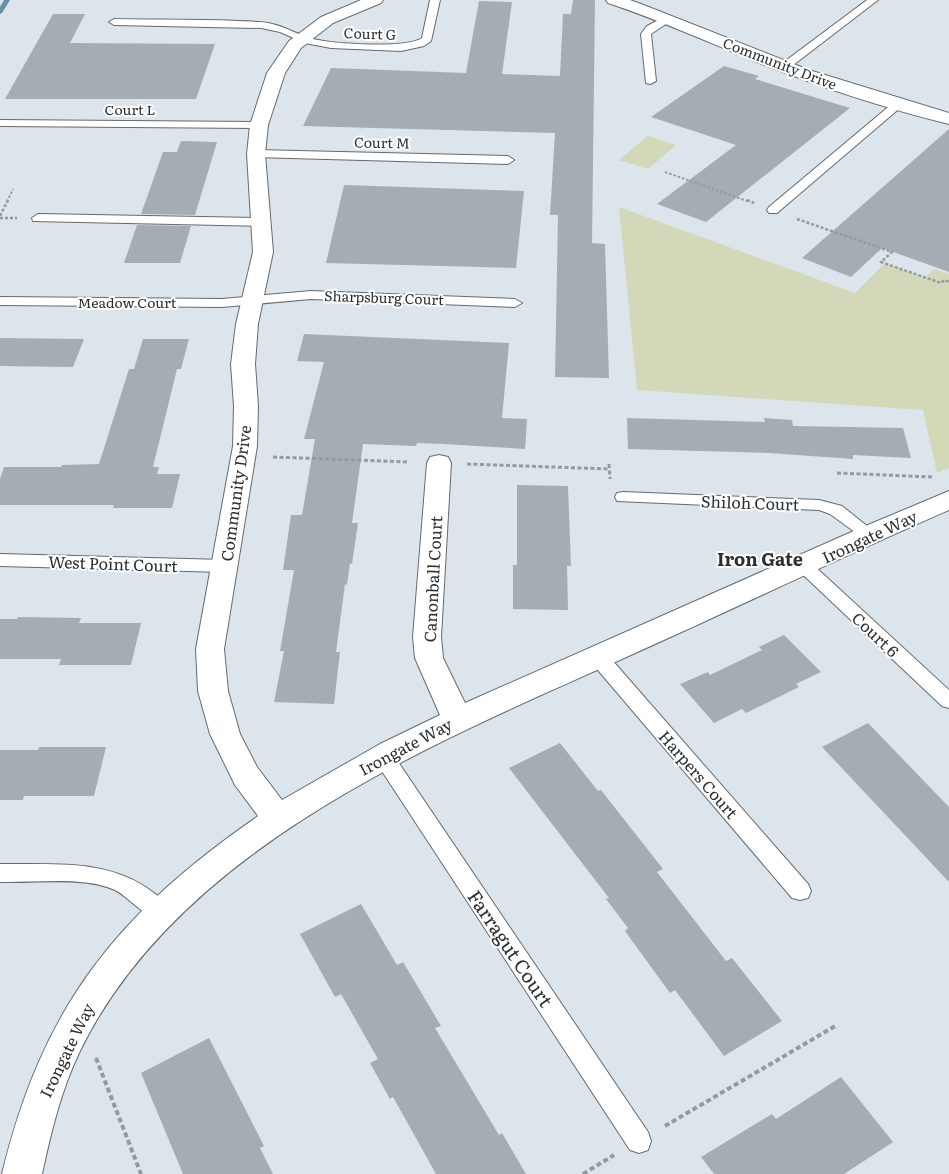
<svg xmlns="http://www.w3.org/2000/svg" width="949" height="1174" font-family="Literata,serif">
<rect width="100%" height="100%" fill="#dce5ec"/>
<g fill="#d3d8b9">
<polygon points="648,136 676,145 648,169 619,160"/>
<polygon points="619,207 855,293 885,263 925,278 934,269 949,274 949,468 937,473 923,410 637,390"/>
</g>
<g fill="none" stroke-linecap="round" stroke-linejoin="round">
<polygon fill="#6a90a8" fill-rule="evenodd" points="4,0 10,0 2,13 0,14 0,7"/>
</g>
<g fill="#a4adb3">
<polygon points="573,0 595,0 592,243 605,244 609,378 555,377 558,215 550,215 555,133 303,126 331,68 466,73 479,1 512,2 502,74 560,76 563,14 571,14"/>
<polygon points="53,14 85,14 70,43 215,44 196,99 5,99"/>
<polygon points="724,66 759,76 755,79 850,108 706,222 657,204 736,145 651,117"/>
<polygon points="949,129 949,272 882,248 851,277 802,258"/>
<polygon points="181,141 217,142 195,215 141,214 163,152 177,152"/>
<polygon points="344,185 524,191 516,268 326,263"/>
<polygon points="137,225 191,226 180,263 124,263"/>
<polygon points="304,334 509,343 502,418 527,419 525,449 444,444 417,443 416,446 363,444 352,523 358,523 352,564 350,563 347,585 345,584 336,652 340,652 334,704 274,702 284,651 280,651 294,570 283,570 291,515 302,515 315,439 304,439 324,362 297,361"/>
<polygon points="0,338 84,339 73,367 0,366"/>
<polygon points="143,339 189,339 181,369 177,369 153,467 159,467 157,474 180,474 172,508 113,508 114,505 0,505 0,479 4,467 61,467 62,465 99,464 129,369 134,369"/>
<polygon points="627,418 765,422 764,418 792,420 793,426 903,428 911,458 853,455 853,459 769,453 628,449"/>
<polygon points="517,485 568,486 571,566 567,566 568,610 513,609 513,565 517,565"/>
<polygon points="18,617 81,618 79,623 141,623 131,665 59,665 61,659 0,659 0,619 17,619"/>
<polygon points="784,635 821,672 796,684 799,687 746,713 742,709 714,723 680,684 708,672 710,675 762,650 759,647"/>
<polygon points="868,723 949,807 949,882 822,747"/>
<polygon points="560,743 598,791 601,790 663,869 657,872 726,961 732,958 782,1021 724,1056 675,990 670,993 625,931 628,928 606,899 609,898 509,768"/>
<polygon points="39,747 106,747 94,796 24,796 23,800 0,800 0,750 38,750"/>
<polygon points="361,904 397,965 403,962 441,1026 435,1028 499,1135 502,1133 526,1174 436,1174 393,1097 390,1099 370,1063 378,1059 341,994 335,997 300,934"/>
<polygon points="209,1038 264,1146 260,1148 273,1174 183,1174 141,1073"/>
<polygon points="841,1077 893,1142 844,1174 714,1174 701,1157 772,1114 776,1119"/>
</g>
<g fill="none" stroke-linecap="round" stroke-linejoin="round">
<defs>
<g id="lane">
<path d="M430 0H440L431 41 424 46 401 51 331 48 305 43 280 32 261 28 114 25 109 22 114 19C162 20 211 19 259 22 281 23 294 34 313 39 334 44 406 49 422 38Z"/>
<polygon points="867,0 878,0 788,69 780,69 780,65"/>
<polygon points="668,15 673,18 672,20 651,34 656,81 650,84 646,83 641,34 647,26"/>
<polygon points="897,102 903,105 901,107 777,213 769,213 767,210 769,207 893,103"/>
<polygon points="0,120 259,122 265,125 259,128 0,126"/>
<polygon points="256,150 508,156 514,160 508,164 252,157 250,154"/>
<polygon points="38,214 262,218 268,222 262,226 33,221 32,218"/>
<polygon points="311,291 515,299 522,303 515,307 311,299 222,307 0,305 0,297 222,299"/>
<polygon points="623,492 819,500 842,506 877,534 875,538 863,538 830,514 819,510 617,501 615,497 617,493"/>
<polygon points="0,554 225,560 231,562 234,566 231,570 225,572 0,566"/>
<polygon points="804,560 810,562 949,690 949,708 942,706 798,570 795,566 798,562"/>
<polygon points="598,650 605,652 808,884 811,891 808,898 800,900 792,898 591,662 589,657 591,652"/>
<polygon points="383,748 390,750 648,1132 651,1141 648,1150 639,1153 630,1150 376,762 373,756 376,750"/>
<path d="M0 864C54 865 109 858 154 893 162 899 169 903 173 912L170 919C151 926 131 898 115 890 84 876 33 883 0 882Z"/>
</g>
<g id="street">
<path d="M361 0H383L381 3 333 23 301 48 285 73 268 125 265 154 273 252 258 324 255 364 258 406 257 446 224 649 228 691 240 734 257 767 282 800 380 744 440 715 415 658 413 637 427 463 430 457 439 455 448 457 451 463 441 637 443 658 465 703 856 530 949 491V510C839 558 732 610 622 659 429 745 178 849 80 1051 61 1090 51 1132 42 1174H2C43 1005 117 914 258 816L235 785 210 734 198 691 196 649 233 446 234 406 231 364 236 324 253 252 247 154 250 125 267 73 289 41 321 17Z"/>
<path d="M606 0H630L641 4 809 70 949 113V124C884 108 820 87 757 62 708 42 659 20 608 3Z"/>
</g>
</defs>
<use href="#lane" stroke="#636b71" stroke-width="2"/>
<use href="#street" stroke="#636b71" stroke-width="2"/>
<g stroke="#949ba0" stroke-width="2" stroke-dasharray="2.5 2" stroke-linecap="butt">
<polyline points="665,172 750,202"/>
<polyline points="7,202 13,189"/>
</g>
<g stroke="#949ba0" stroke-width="2.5" stroke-dasharray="3 2" stroke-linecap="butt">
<polyline points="747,200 754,203"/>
<polyline points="0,216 8,200"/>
<polyline points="0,218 17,218"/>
<polyline points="797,219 892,252 881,262 941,283 944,280 949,282"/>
</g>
<g stroke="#949ba0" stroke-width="3" stroke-dasharray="4 2.5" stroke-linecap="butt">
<polyline points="273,457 409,462"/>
<polyline points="467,464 609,469"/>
<polyline points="609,464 610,479"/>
<polyline points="837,473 932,477"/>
</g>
<g stroke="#949ba0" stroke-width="4" stroke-dasharray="5 3" stroke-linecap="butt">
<polyline points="96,1058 141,1174"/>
<polyline points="665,1126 837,1025"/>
<polyline points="583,1174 614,1155"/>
</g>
<use href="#lane" fill="#fff" fill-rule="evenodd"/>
<use href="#street" fill="#fff" fill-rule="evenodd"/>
</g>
<g text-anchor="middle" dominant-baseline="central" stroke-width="4" stroke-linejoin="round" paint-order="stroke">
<g font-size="14" fill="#2b2f31" stroke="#fff">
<text transform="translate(370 33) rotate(2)">Court G</text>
<text transform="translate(780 63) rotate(21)">Community Drive</text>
<text x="130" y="109">Court L</text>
<text transform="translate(382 142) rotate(1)">Court M</text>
<text transform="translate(384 297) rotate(2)">Sharpsburg Court</text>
<text x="127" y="302">Meadow Court</text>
</g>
<g font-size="16" fill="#2b2f31" stroke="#fff">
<text transform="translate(235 493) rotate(-82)">Community Drive</text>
<text transform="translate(750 502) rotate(2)">Shiloh Court</text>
<text transform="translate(869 536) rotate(-25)">Irongate Way</text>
<text transform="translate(113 563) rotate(2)">West Point Court</text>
<text transform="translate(432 579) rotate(-87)">Canonball Court</text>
<text transform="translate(876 634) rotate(43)">Court 6</text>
<text transform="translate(405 746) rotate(-28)">Irongate Way</text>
<text transform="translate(699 774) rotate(49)">Harpers Court</text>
<text transform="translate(66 1050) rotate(-64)">Irongate Way</text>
</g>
<g font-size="18" font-weight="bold" fill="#2b2f31" stroke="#fff">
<text x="760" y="558">Iron Gate</text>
</g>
<g font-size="19" fill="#2b2f31" stroke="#fff">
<text transform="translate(511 948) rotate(56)">Farragut Court</text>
</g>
</g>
</svg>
